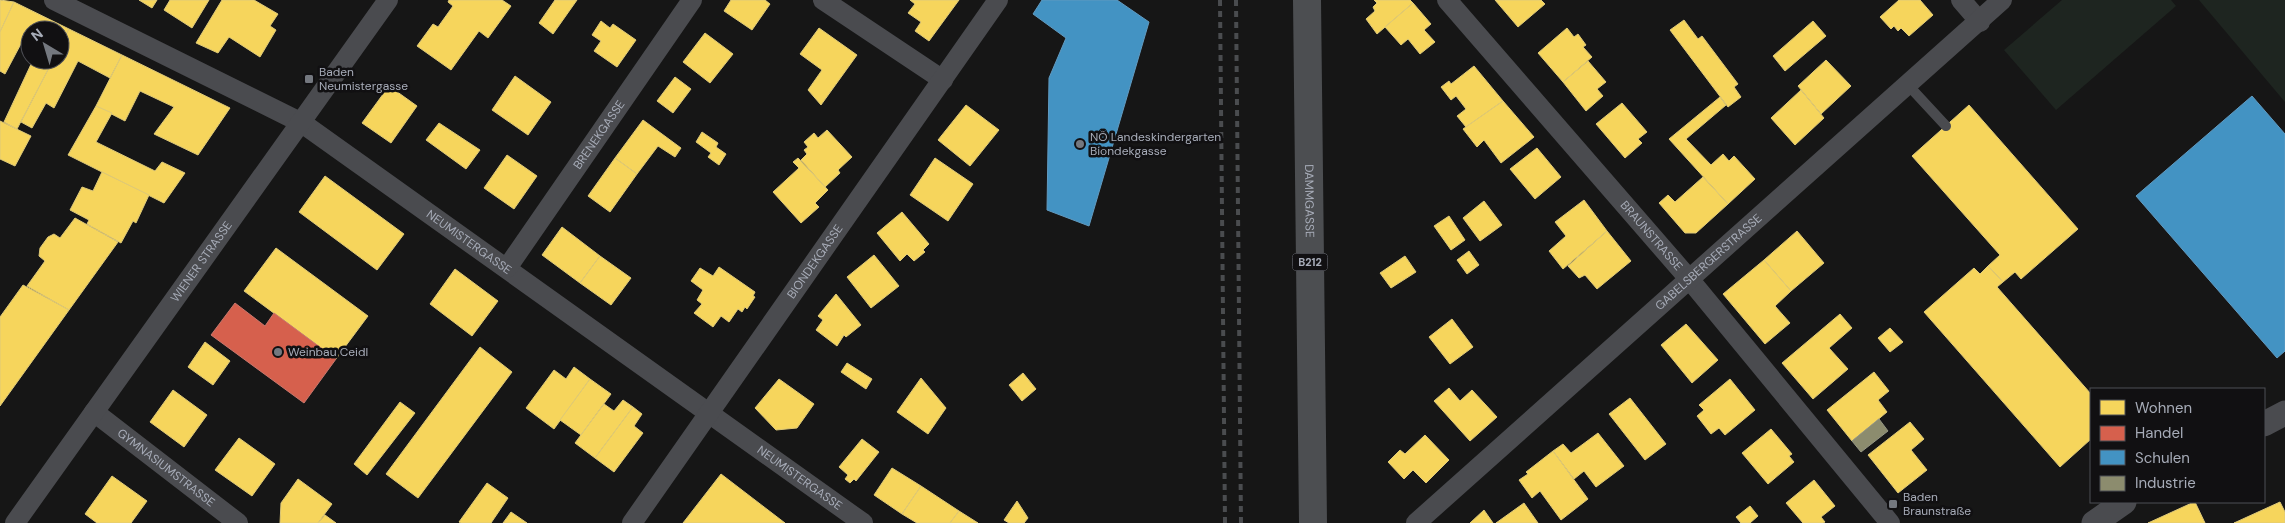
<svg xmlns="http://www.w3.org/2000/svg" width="2285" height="523" font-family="'DM Sans',sans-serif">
<rect width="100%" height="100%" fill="#161616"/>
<g fill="#1e2520">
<polygon points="2062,0 2171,0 2176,6 2056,110 2004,50"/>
<polygon points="2199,0 2285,0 2285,102"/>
</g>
<g fill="#f6d55c" stroke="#dec978">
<polygon points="0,0 14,2 0,32"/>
<polygon points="139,0 157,0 152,8"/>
<polygon points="170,0 209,0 192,28 164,10"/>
<polygon points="222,0 254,0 278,14 270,26 276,30 260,57 229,37 218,53 196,43"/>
<polygon points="449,0 502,0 511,6 488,38 479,31 451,70 417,46 433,24 438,27 453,6 448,2"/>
<polygon points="555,0 577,0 553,34 539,23"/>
<polygon points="731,0 765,0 770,4 752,30 724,11"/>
<polygon points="910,0 959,0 929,41 915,31 921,22 908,13 915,4"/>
<polygon points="1374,0 1410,0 1413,3 1377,34 1366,19 1375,11 1373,7 1377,3"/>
<polygon points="1495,0 1541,0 1545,4 1518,27"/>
<polygon points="1899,0 1920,0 1933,15 1909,36 1901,28 1898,31 1894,26 1891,29 1880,17"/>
<polygon points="14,2 69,29 60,46 60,30 30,30 30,44 23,40 5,74 0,71 0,32"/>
<polygon points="1413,3 1431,24 1424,30 1435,42 1420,54 1408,39 1401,45 1385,27"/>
<polygon points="1684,20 1698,39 1702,36 1738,84 1734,87 1741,97 1728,107 1670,30"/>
<polygon points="601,21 610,28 613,24 636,40 617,67 594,51 601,41 592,35"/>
<polygon points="1813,21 1826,36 1785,71 1773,56"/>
<polygon points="819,28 857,55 821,105 808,90 822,70 800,54"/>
<polygon points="1567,28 1574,37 1578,34 1586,45 1583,47 1592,57 1563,82 1538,53"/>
<polygon points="69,29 122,55 110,78 78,61 54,108 46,103 32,128 21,122 53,60 60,60 60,46"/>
<polygon points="705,33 733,54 710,83 683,62"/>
<polygon points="122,55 230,108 198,155 154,134 174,107 140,91 125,121 96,106"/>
<polygon points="33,60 53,60 17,129 4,122"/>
<polygon points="1826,60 1851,86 1821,114 1798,86"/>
<polygon points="1588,61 1606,82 1597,89 1603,96 1586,111 1563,82"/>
<polygon points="1474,66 1503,101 1466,127 1457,116 1466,109 1456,96 1451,100 1441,87 1449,81 1451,84"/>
<polygon points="515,76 551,102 528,135 492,110"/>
<polygon points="675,77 691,89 673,113 657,101"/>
<polygon points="389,86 417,106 391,143 362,123"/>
<polygon points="1801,90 1824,118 1795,145 1771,118"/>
<polygon points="1720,97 1726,105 1686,139 1711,165 1723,154 1729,161 1734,156 1755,179 1728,204 1669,139"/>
<polygon points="1503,101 1534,137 1501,163 1484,140 1477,147 1463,129"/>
<polygon points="1622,103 1647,132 1638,139 1642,143 1625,158 1596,124"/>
<polygon points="966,105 999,130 970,166 938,140"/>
<polygon points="1969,105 2078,229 2021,279 2015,272 2003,282 1988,266 2000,255 1912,156"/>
<polygon points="96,106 112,113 96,142 155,171 162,162 185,173 164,203 68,155"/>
<polygon points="643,120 681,148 675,157 658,146 637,174 615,158"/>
<polygon points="0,121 31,136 15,166 0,159"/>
<polygon points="439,123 480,150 466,169 426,140"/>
<polygon points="827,130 852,157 838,170 840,173 825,187 801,160 807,154 804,150 808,147 804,142 814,133 818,138"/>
<polygon points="702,132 718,143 716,147 726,154 719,165 708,157 711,153 696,142"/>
<polygon points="1537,148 1561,177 1535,199 1510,169"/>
<polygon points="507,155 537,176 514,209 484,188"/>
<polygon points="615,158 637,174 610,212 588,196"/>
<polygon points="798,158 828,190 815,203 819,207 801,223 773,192 799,168 793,162"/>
<polygon points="935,158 973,184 948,221 910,195"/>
<polygon points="102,172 149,195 136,223 133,221 121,243 87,224 89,220 70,210 82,187 93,191"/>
<polygon points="325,176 404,234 377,270 299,212"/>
<polygon points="1703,177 1728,204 1696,233 1685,233 1659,203 1668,195 1675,202"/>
<polygon points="1584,200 1607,231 1563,269 1549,251 1566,236 1555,222"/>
<polygon points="1484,201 1502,225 1480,241 1463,218"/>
<polygon points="902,212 929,244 923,250 925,252 914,261 907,254 900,261 877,233"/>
<polygon points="1449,216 1465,240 1451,250 1434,226"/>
<polygon points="75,218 118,242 69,310 27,286 45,261 39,256 40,248 48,237 54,234 60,238"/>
<polygon points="562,227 600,256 580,283 542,255"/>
<polygon points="1607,231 1631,261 1597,289 1585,275 1579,278 1568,266"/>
<polygon points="1797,231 1824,263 1791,291 1764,260"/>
<polygon points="276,248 368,316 336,359 244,291"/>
<polygon points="1469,251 1479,265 1467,274 1457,260"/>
<polygon points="874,255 899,286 871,308 847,277"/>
<polygon points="600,256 631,278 611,305 580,283"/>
<polygon points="1405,256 1416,272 1391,288 1380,273"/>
<polygon points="1764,260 1791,291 1775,306 1790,323 1765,344 1723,294"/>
<polygon points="1988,266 2003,282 1997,287 2091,394 2091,439 2060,467 1924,312 1974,268 1980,274"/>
<polygon points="719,267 755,292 753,296 755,297 747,309 745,307 742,312 738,309 729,322 721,316 713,327 694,313 702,304 697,300 703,290 691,281 700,268 713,276"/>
<polygon points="455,269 498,301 472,336 430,304"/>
<polygon points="23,285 69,310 0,406 0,317"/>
<polygon points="836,294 861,325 846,337 844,335 837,346 816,330 823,320 818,316"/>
<polygon points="1840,314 1852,328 1829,348 1848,369 1813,399 1782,363"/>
<polygon points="1452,319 1473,347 1450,364 1429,337"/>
<polygon points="1686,324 1718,360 1692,383 1661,345"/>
<polygon points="1890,328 1903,342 1890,352 1878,338"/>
<polygon points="205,342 230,361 213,385 188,367"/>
<polygon points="480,347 512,372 418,498 386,474"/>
<polygon points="847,363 872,379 866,389 841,372"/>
<polygon points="574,367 590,379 554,429 526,408 554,370 566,379"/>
<polygon points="1874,372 1889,391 1878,400 1887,412 1852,441 1827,410"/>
<polygon points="1023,373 1036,389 1022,401 1009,385"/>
<polygon points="921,378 946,408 928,434 897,412"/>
<polygon points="590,379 611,394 581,435 560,420"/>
<polygon points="779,379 814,404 797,428 776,430 755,408"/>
<polygon points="1730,379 1755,410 1725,435 1719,428 1711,434 1697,416 1704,410 1699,405"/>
<polygon points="1449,388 1460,401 1472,390 1497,417 1470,441 1434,401"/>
<polygon points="173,390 207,415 184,447 150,422"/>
<polygon points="1630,398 1666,444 1645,460 1609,414"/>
<polygon points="623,400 633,407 595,458 575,443 604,404 614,411"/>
<polygon points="400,402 415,413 367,475 354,464"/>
<polygon points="633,407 642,414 634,426 643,433 614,472 595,458"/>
<polygon points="1910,422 1924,439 1911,450 1927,470 1898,493 1868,455"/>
<polygon points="1771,429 1792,454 1789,456 1794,462 1768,484 1742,453"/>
<polygon points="1598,433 1624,466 1596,487 1584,471 1574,479 1553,451 1563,444 1571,453"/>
<polygon points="1425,435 1449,460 1426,483 1413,470 1404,479 1388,462 1400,450 1405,454"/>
<polygon points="239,438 275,464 252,496 215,470"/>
<polygon points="862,439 879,452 856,481 854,479 850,483 845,479 848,475 839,467"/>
<polygon points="1553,451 1588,499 1561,520 1540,491 1532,498 1519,480 1528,474 1526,472"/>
<polygon points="892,468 921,486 902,514 874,495"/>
<polygon points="721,474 785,523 683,523"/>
<polygon points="112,476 147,501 131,523 97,523 85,514"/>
<polygon points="298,479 332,504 318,523 280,523 281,503"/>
<polygon points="1814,480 1835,506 1821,517 1825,522 1823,523 1803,523 1786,503"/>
<polygon points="487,483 508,498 491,523 461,523 459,522"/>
<polygon points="921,486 959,511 950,523 917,523 902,514"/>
<polygon points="1017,501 1028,518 1024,523 1009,523 1004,520"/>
<polygon points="2195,502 2205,523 2148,523 2194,502"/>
<polygon points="2280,502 2285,512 2285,523 2234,523"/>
<polygon points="1524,503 1538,523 1496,523"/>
<polygon points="1750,506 1758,516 1750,523 1741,523 1736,517"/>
<polygon points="1484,510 1493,523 1470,523"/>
<polygon points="959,511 978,523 950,523"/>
<polygon points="511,512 527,523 503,523"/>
<polygon points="325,515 336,523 318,523"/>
</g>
<polygon fill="#d6604d" stroke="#c8776d" points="235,303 265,326 274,313 336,359 304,403 211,335"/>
<g fill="#4393c3" stroke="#619ac0">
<polygon points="1042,0 1117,0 1149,22 1089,226 1047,210 1049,78 1066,38 1033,14"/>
<polygon points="2252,96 2285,134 2285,351 2277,358 2136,196"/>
</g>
<polygon fill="#8c8c6e" stroke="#949684" points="1879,419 1888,431 1861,452 1852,441"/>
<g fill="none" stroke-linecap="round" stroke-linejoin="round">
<polyline stroke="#4a4b4f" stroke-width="10" points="1908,85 1946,126"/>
<g stroke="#4a4b4f" stroke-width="20">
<path id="s1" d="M54 0 302 123 863 523"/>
<polyline points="823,0 943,80"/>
<path id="s2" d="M1447 0 1690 280 1890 523"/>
<polyline points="1961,0 1980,22"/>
<path id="s3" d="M507 268 692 0"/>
<path id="s4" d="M94 412 238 523"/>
<path id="s5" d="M15 523 388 0"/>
<path id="s6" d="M632 523 998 0"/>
<path id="s7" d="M1416 523 2002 0"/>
</g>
<g stroke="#4a4b4f" stroke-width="25">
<polyline points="2264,424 2285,413"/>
<polyline points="2094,523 2124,502"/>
</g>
<path stroke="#4c4e51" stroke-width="28" id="s8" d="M1307 0 1313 523"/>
<g stroke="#4a4c4f" stroke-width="4" stroke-dasharray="6 5" stroke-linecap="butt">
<polyline points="1220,0 1225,523"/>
<polyline points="1236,0 1241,523"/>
</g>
</g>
<g fill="#74787f" stroke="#111012" stroke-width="2">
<rect x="304" y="74" width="10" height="10" rx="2.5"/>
<circle cx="1080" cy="144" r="5"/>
<circle cx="278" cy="352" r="5"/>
<rect x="1888" y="499" width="10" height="10" rx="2.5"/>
</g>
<g text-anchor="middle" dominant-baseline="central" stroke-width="5" stroke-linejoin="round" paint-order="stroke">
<rect fill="#111012" stroke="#7a7d86" stroke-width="1" x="1292.5" y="253.5" width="35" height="17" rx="4"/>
<g font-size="11" font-weight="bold" fill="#a7acb8">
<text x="1310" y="262">B212</text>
</g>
<g font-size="12" fill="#a7acb8" stroke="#111012" text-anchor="start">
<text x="319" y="72">Baden<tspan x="319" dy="14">Neumistergasse</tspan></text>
<text x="1090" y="137">NÖ Landeskindergarten<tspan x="1090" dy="14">Biondekgasse</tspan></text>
<text x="288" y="352">Weinbau Ceidl</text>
<text x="1903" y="497">Baden<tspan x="1903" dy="14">Braunstraße</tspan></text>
</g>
<g font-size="12" fill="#a7acb8" stroke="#111012">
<text stroke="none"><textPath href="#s3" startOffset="162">BRENEKGASSE</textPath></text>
<text stroke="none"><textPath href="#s8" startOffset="201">DAMMGASSE</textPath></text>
<text stroke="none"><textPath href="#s2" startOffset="312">BRAUNSTRASSE</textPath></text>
<text stroke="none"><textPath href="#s1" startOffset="482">NEUMISTERGASSE</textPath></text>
<text stroke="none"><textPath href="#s5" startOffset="321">WIENER STRASSE</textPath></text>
<text stroke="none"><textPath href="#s6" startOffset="319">BIONDEKGASSE</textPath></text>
<text stroke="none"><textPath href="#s7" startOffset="392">GABELSBERGERSTRASSE</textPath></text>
<text stroke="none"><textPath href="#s4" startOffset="91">GYMNASIUMSTRASSE</textPath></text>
<text stroke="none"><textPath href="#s1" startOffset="888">NEUMISTERGASSE</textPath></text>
</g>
</g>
<rect x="2090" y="388" width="175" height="115" fill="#111012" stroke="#4d4e54"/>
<rect x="2100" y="400" width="25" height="15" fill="#f6d55c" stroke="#4d4e54"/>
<text x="2135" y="413" font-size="15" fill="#a7acb8">Wohnen</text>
<rect x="2100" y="426" width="25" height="15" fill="#d6604d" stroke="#4d4e54"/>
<text x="2135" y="438" font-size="15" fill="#a7acb8">Handel</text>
<rect x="2100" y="450" width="25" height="15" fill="#4393c3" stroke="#4d4e54"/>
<text x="2135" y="463" font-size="15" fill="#a7acb8">Schulen</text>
<rect x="2100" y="476" width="25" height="15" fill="#8c8c6e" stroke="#4d4e54"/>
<text x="2135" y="488" font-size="15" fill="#a7acb8">Industrie</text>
<g transform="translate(45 45) rotate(322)"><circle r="24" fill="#111012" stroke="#4d4e54"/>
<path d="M0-4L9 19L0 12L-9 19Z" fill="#74787f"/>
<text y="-8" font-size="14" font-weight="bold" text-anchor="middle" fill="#a7acb8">N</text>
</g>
</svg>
